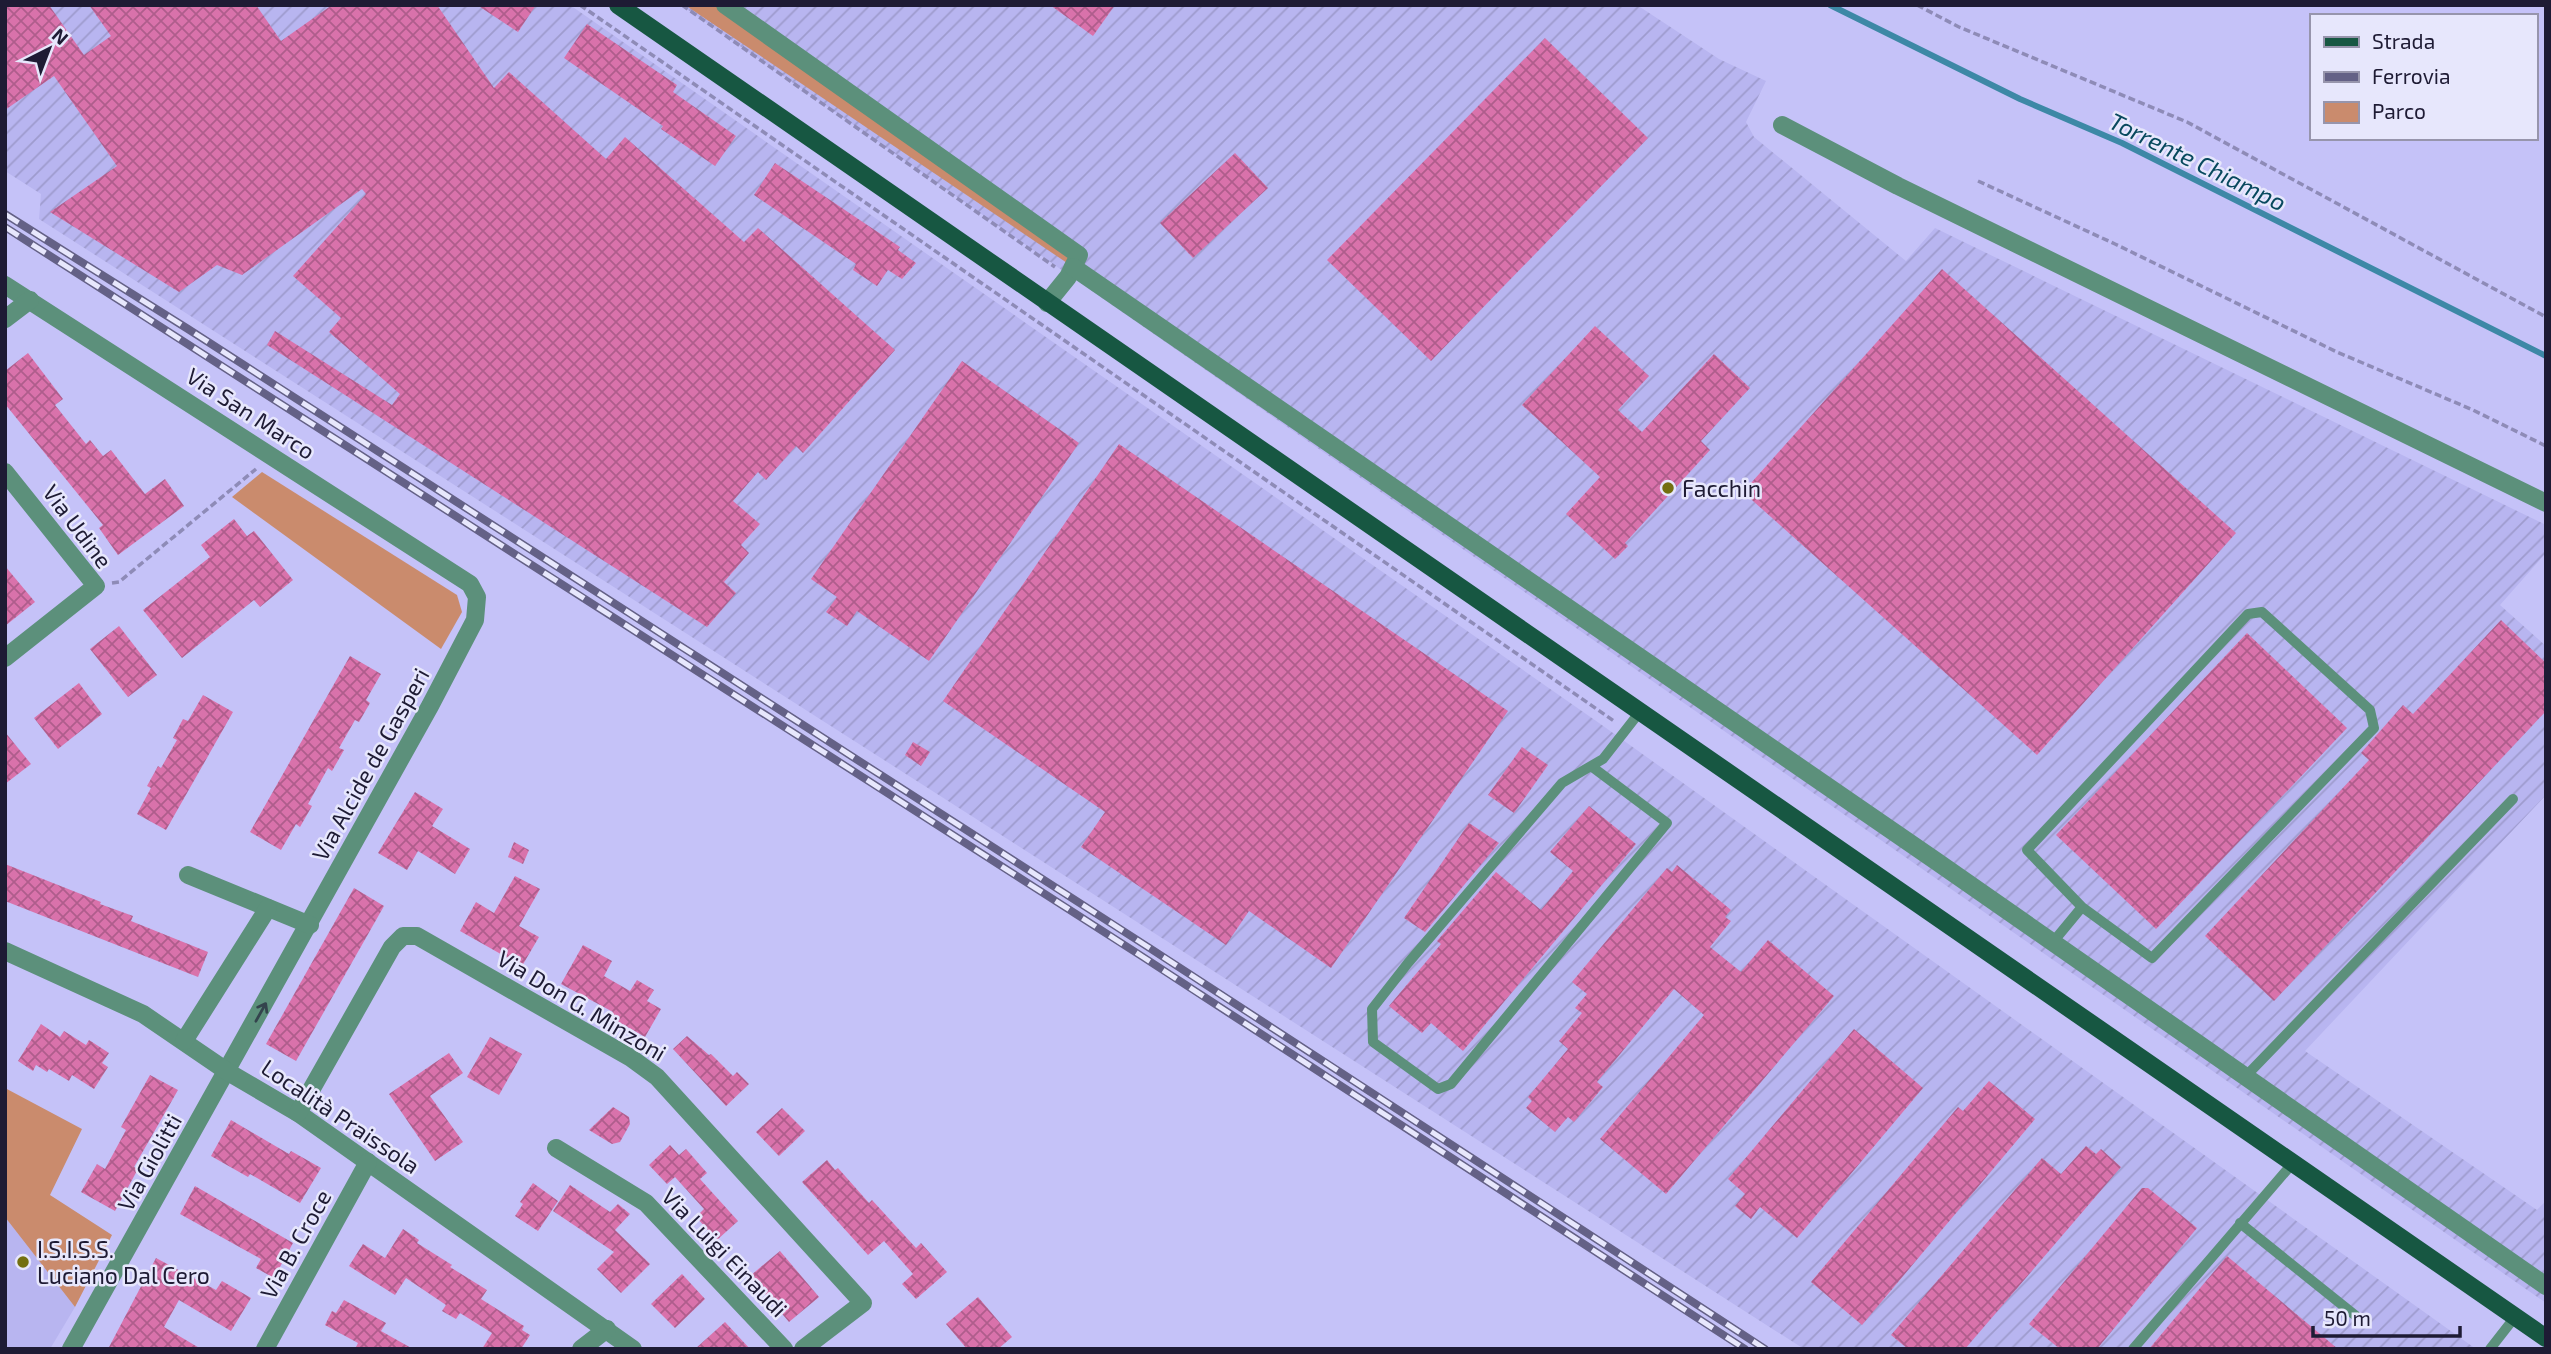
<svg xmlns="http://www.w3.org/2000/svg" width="2551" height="1354" font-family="'Exo 2',sans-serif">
<defs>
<pattern id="industrial-furrows" width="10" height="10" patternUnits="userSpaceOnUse" patternTransform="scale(1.75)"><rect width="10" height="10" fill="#b8b5f0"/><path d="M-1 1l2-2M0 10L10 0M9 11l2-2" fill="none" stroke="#9e9bce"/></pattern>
<pattern id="building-cross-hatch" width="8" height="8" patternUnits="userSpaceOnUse" patternTransform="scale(1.75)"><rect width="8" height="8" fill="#d972ab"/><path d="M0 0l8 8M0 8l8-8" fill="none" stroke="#af5d8c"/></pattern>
</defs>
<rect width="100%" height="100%" fill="#c5c2f8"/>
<polygon fill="#b8b5f0" points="5,1217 75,1307 50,1349 5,1349"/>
<g fill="url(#industrial-furrows)">
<polygon points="5,5 570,5 1599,723 2476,1349 1804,1349 39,219 41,194 5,171"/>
<polygon points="681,5 1637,5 1719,59 1766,81 1746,122 1754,137 1906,261 1935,228 2546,525 2546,553 2500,605 2546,646 2546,795 2305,1051 2537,1210 2546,1201 2546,1303"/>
</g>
<g fill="#ca8b6d">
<polygon points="685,5 725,5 1079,255 1073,267"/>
<polygon points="262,472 457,595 462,612 441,649 232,497"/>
<polygon points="5,1088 82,1129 50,1195 112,1235 75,1307 5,1217"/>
</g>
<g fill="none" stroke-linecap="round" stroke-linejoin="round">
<polyline stroke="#3d88a6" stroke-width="6" points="1830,5 2020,99 2122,143 2546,356"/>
</g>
<g fill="url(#building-cross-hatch)">
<polygon points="5,5 49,5 84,55 111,36 89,5 256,5 281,41 332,5 437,5 494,88 509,72 606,159 625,137 744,242 758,228 895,350 803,453 796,446 766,480 758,472 733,501 760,524 741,545 749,553 724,582 736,593 707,627 267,345 275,331 392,405 400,394 329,332 341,318 293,276 366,194 362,189 242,275 217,265 179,292 50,212 117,166 54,76 5,110"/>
<polygon points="477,5 536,5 518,32"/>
<polygon points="1050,5 1115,5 1093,36"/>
<polygon points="587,24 677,85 673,92 736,136 715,166 661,129 663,126 564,58"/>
<polygon points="1545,38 1648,138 1431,361 1327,260"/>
<polygon points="1235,153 1268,188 1193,258 1160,223"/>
<polygon points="775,163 900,247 898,250 916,263 902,279 888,270 877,286 853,270 856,264 754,195"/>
<polygon points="1942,269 2236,533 2037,755 1743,492"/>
<polygon points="1595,326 1649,376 1618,410 1642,432 1714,354 1750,388 1701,441 1710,450 1625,543 1628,546 1615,559 1566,514 1600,477 1522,405"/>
<polygon points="28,353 63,399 55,405 86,444 90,440 103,456 111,450 145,494 165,479 184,506 118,555 99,528 103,525 5,404 5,371"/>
<polygon points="962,361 1079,443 929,661 857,611 847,626 826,612 837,597 811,579"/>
<polygon points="1119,444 1508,711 1331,968 1249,911 1226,945 1081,847 1105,812 943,701"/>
<polygon points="234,519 247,536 254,531 293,580 260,607 254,600 182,658 143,610 210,557 201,545"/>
<polygon points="5,566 35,602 5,626"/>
<polygon points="2501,620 2546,663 2546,711 2274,1001 2205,936 2369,760 2361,753 2403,705 2413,714"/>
<polygon points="119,626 157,675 128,697 90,649"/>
<polygon points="2247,633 2347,728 2156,929 2056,835"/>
<polygon points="350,656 381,674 366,700 370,703 359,722 355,720 339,748 344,750 332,771 328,768 308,804 312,806 300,827 296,824 281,850 250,832"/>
<polygon points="79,683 102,714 58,749 34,718"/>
<polygon points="203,695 233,712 166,830 137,814 151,788 147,786 158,766 161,768 177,740 173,738 183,719 188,721"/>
<polygon points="5,732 31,764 5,784"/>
<polygon points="913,742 930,752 921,766 905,755"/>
<polygon points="1522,747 1548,765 1514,813 1488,795"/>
<polygon points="415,792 443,809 432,826 470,849 455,874 418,851 407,870 378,853"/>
<polygon points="1589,806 1636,844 1463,1051 1431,1023 1422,1033 1389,1006 1441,944 1437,941 1496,872 1541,910 1573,871 1550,852"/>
<polygon points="1469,823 1499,843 1425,932 1404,918"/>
<polygon points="514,842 529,850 523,864 508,857"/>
<polygon points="5,864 101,902 100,904 133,916 131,921 208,952 198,977 5,901"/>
<polygon points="1677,865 1731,910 1725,917 1731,921 1710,947 1741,972 1768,940 1834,996 1666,1194 1600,1139 1704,1015 1674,989 1597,1082 1603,1087 1574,1122 1568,1117 1555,1132 1526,1108 1532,1101 1528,1097 1568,1049 1559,1041 1582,1013 1575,1008 1587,994 1572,982 1667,868 1672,872"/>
<polygon points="515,876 540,889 519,926 539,937 522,966 460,931 476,902 494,913"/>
<polygon points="354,888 384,906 296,1061 266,1044"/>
<polygon points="583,945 612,961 604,976 630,991 637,980 654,990 647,1001 661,1009 645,1037 610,1017 613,1012 561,984"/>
<polygon points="41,1024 60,1037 64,1031 86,1045 89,1040 109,1053 102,1063 108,1067 94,1089 72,1075 69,1081 49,1069 47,1072 36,1065 33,1071 18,1061"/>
<polygon points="1854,1029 1923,1088 1797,1238 1760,1207 1751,1219 1735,1206 1745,1194 1728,1179"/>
<polygon points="687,1036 709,1055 711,1054 733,1076 737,1072 749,1084 726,1106 673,1049"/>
<polygon points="490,1037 522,1054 499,1095 467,1077"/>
<polygon points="449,1053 463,1073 430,1096 463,1142 435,1161 389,1094"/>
<polygon points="150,1075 178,1090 134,1167 138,1169 115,1211 81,1192 97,1164 105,1169 126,1130 121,1127"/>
<polygon points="1989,1081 2035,1119 1862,1325 1811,1282 1958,1107 1963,1111"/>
<polygon points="613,1107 629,1117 630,1124 620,1142 612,1144 589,1130"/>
<polygon points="782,1108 805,1131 779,1156 756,1132"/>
<polygon points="231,1120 289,1154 291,1151 321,1168 300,1203 250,1174 248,1177 211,1156"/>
<polygon points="670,1145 679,1155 686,1149 707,1173 700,1179 738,1221 717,1240 696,1217 704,1209 675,1177 667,1184 649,1165"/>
<polygon points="2086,1146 2096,1154 2101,1149 2121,1167 1965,1349 1908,1349 1891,1335 2042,1158 2061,1174"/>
<polygon points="827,1160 835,1170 838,1168 869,1203 872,1200 916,1248 921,1243 947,1272 916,1299 902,1284 913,1274 884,1241 868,1255 802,1182"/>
<polygon points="533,1183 558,1201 538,1231 515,1216 523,1204 520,1202"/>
<polygon points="570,1185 610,1212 618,1204 630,1214 615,1230 650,1264 621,1293 597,1269 614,1252 553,1211"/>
<polygon points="195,1186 293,1243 274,1278 256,1268 261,1259 180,1214"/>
<polygon points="2142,1188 2148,1188 2197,1228 2097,1349 2060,1349 2029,1324"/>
<polygon points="403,1229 419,1240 417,1243 452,1265 450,1267 487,1290 481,1299 524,1326 522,1330 530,1335 521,1349 482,1349 492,1333 460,1313 456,1319 442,1311 446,1305 406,1278 395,1295 349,1266 363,1244 385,1258"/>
<polygon points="780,1251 819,1297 789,1322 750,1276"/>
<polygon points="2227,1256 2338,1349 2149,1349"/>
<polygon points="156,1258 216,1290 222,1281 251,1298 231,1331 179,1300 164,1327 201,1349 108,1349"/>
<polygon points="682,1274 705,1299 675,1328 651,1304"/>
<polygon points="978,1297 1012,1337 998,1349 967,1349 946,1324"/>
<polygon points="344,1300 386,1323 381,1331 413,1349 355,1349 358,1343 325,1325 332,1311 336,1313"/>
<polygon points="725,1322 750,1349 695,1349"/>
</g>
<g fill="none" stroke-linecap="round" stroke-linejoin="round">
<g stroke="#8e8bb7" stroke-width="3.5" stroke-dasharray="7 3.5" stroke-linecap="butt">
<polyline points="580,5 1614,721"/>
<polyline points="682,5 1055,267"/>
<polyline points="1917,5 1959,27 2187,122 2546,317"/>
<polyline points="1978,181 2115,244 2337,352 2473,410 2546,446"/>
<polyline points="112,583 119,582 256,469"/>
</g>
<g stroke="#5c907b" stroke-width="10">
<polyline points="1591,766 1667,823 1451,1084 1438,1089 1373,1042 1372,1009 1408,963 1562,783 1603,759 1639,713"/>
<polyline points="2053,942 2082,907 2152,958 2374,728 2370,710 2262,612 2248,614 2027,850 2082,907"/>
<polyline points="2246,1076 2513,799"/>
<polyline points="2240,1223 2356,1316"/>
<polyline points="2133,1349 2292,1164"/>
<polyline points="2490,1349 2515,1317"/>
</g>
<g stroke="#5c907b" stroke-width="18">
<polyline points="725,5 1079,255 1068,277 1047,303"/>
<polyline points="1782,125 1898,186 2546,503"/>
<polyline points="1073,267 1936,861 2546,1286"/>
<polyline points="5,285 470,584 477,597 475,620 430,706 71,1349"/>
<polyline points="5,319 30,300"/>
<polyline points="5,472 96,586 5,658"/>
<polyline points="188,875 310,925"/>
<polyline points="5,951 143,1014 228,1072 298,1113 633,1349"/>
<polyline points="184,1041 268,908"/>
<polyline points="298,1113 392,947 403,936 417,936 631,1058 657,1077 863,1303 803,1349"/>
<polyline points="556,1148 646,1203 784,1349"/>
<polyline points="265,1349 368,1162"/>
<polyline points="581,1349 607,1329"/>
</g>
<polyline stroke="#175742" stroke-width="18" points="618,5 2546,1338"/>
<defs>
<g id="rail">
<polyline points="5,214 188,329 1148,947 1765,1349"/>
<polyline points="5,227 1143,957 1745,1349"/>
</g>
</defs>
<use href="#rail" stroke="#646186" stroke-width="8"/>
<use href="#rail" stroke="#e7e7fc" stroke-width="5" stroke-dasharray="16" stroke-linecap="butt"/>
</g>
<defs><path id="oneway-shaft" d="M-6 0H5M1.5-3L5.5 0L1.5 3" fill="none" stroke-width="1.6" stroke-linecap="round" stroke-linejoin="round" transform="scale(1.75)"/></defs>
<use stroke="#34444d" href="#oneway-shaft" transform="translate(261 1012) rotate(-61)"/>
<g fill="#736f10" stroke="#e7e7fc" stroke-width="2.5">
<circle cx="1668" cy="488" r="7"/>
<circle cx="23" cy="1262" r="7"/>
</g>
<g text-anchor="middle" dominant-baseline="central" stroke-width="5" stroke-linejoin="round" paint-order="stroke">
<g font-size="23" fill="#1e1b34" stroke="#e7e7fc">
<text transform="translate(251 413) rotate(33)">Via San Marco</text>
<text transform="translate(78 526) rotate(53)">Via Udine</text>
<text transform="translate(370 764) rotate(-61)">Via Alcide de Gasperi</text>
<text transform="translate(582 1005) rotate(31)">Via Don G. Minzoni</text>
<text transform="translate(341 1116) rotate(34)">Località Praissola</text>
<text transform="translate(149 1162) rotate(-61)">Via Giolitti</text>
<text transform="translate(295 1244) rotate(-61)">Via B. Croce</text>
<text transform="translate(725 1252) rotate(46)">Via Luigi Einaudi</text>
</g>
<g font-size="23" fill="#1e1b34" stroke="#e7e7fc" text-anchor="start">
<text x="1682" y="488">Facchin</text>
<text x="37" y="1249">I.S.I.S.S.<tspan x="37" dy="26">Luciano Dal Cero</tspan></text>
</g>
<g font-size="24" font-style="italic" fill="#08495e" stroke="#e7e7fc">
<text transform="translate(2198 161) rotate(26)">Torrente Chiampo</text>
</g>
</g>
<rect width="2551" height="1354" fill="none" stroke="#1e1b34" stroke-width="14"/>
<rect x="2310" y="14" width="228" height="126" fill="#e7e7fc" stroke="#9795ac" stroke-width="2"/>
<rect x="2324" y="37" width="35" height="10" fill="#175742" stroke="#9795ac" stroke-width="2"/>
<text x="2372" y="49" font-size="21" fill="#1e1b34">Strada</text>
<rect x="2324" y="72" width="35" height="10" fill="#646186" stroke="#9795ac" stroke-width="2"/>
<text x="2372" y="84" font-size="21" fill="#1e1b34">Ferrovia</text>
<rect x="2324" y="102" width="35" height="21" fill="#ca8b6d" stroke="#9795ac" stroke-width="2"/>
<text x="2372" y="119" font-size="21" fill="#1e1b34">Parco</text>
<g transform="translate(49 49) rotate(42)" stroke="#e7e7fc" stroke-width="5" paint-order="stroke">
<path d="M0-5L12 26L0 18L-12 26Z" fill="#1e1b34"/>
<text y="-10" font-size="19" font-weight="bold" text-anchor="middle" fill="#1e1b34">N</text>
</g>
<path d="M2313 1326v10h147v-10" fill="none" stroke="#1e1b34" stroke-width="3.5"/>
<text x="2324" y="1326" font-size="21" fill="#1e1b34" stroke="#e7e7fc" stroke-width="5" paint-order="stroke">50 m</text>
</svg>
